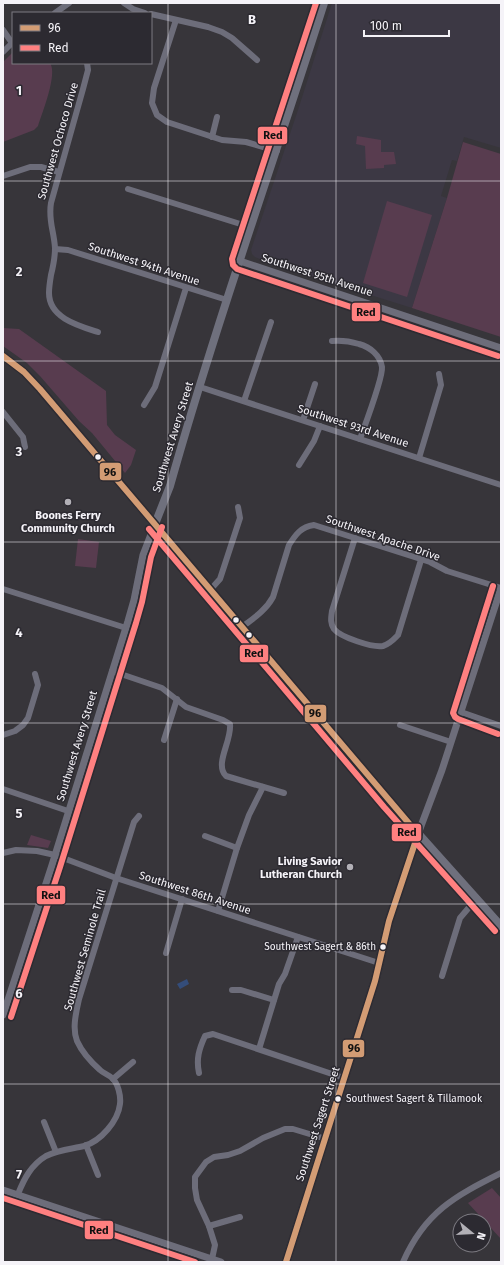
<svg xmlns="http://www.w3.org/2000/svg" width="504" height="1265" font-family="'Fira Sans',sans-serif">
<rect width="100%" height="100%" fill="#37353a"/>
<polygon fill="#3c3844" points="332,3 501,3 501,148 464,137 457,161 452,160 441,196 447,198 412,308 272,264 255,257 252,254 251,250 298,110"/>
<g fill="#583c4f">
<path d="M13 52V63H50C58 74 42 113 38 126L34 130 3 142V62Z"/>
<polygon points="357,136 381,140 381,152 394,152 396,164 384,165 384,168 366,169 365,146 356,144"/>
<polygon points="463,142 501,154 501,337 412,308 447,198"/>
<polygon points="387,201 432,215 407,297 363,283"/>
<polygon points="3,328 19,329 106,391 107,425 115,435 136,450 131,465 125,473 92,433 79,421 40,376 27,363 3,346"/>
<polygon points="78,539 99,542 96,568 75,566"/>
<polygon points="31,835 51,841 48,848 27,845"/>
<polygon points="492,1188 501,1198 501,1239 468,1203"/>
</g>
<polygon fill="#344d7a" points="187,979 189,984 180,989 177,984"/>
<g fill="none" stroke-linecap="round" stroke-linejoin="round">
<g stroke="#6d6d7a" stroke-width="6">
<polyline points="124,3 133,9 145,13"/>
<polyline points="55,13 69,3"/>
<polyline points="151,14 208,27 222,32 232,38 257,60"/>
<polyline points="176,20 154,88 152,103 157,115 167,122 222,140 246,142 277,151"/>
<polyline points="3,30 12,43"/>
<polyline points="3,52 13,42"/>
<path d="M87 63 88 70 83 89 51 203C48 220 54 231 55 248 55 257 53 267 51 275 50 281 49 288 49 293 49 318 79 326 98 332"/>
<polyline points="212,137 217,117"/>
<polyline points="3,176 30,167 41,167 59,172"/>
<polyline points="128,189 250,227"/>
<polyline points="55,249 68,250 227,300"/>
<path d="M332 341C342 340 349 341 359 344 370 347 380 355 382 367 383 378 365 425 360 439"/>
<polyline points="200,387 501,485"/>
<polyline points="244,401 271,322"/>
<polyline points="144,405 155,387 186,288"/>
<polyline points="3,412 23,437 25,447"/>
<polyline points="303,420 315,384"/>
<polyline points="419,458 441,385 439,374"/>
<polyline points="299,465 314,441 320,426"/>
<path d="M355 538 332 611C331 618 330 623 334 629 340 637 373 648 383 646 390 644 394 639 398 635L421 560"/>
<polyline points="3,589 126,628"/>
<polyline points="211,589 220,579 240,518 238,507"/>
<path d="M242 627C254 618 266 610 273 597L289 545C296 534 301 527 314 525L430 562 447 571 501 588"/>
<path d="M112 671 162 688 186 707 223 720 230 724C232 741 214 764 226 776L284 793"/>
<polyline points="461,712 501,726"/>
<polyline points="400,725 451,742"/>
<polyline points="3,735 15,731 23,725 28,718 38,685 35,674"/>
<polyline points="164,740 177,699"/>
<polyline points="3,789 68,811"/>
<polyline points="205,836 237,848"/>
<polyline points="3,853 16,850 37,851 55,855 116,878 379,963"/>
<polyline points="218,911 237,848 249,815 263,787"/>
<polyline points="166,953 182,899"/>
<polyline points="442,976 460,918 477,898"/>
<polyline points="232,990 241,990 274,1000"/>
<polyline points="259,1049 279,984 285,974 298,937"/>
<path d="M199 1073C196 1059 199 1049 205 1036L213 1034 344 1078"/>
<polyline points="113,1079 133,1062"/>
<polyline points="44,1122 56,1152"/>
<polyline points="86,1145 98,1175"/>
<path d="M18 1194C24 1179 31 1165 46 1156 58 1150 71 1149 84 1146 101 1141 118 1121 120 1104 121 1096 118 1083 112 1078 109 1075 103 1073 100 1070 91 1062 82 1052 77 1041 72 1028 76 1013 79 999L134 822 139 816"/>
<polyline points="209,1226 240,1217"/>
<polyline points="212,1259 215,1245 209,1226 197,1200 195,1188 195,1177 206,1162 214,1157 228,1155 240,1151 263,1138 285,1129 293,1129 326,1139"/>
<path d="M403 1262C425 1212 455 1196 501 1173"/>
</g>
<g stroke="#6d6d7a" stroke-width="7">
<polyline points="240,261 501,348"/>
<polyline points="418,834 442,770 501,588"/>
<polyline points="3,1015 52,865 128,621 134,600 143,555 155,524"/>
<polyline points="3,1190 221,1262"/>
</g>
<g stroke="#6f707d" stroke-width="8">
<polyline points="3,356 24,372 40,389 390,802 501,926"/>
<path d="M155 524 170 486C216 323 273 164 324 3"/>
<polyline points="286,1262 375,981 389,921 418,834"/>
</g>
<defs>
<g id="bus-1">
<polyline points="3,356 24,372 40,389 418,834"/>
<polyline points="286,1262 375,981 389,921 418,834"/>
</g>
<g id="bus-2">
<polyline points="316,3 232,259 233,265 237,269 498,356"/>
<polyline points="149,529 384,807 495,931"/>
<polyline points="493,586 453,713 455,717 458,719 498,734"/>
<polyline points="11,1017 60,867 136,623 142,602 151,557 162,527"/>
<polyline points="3,1198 195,1262"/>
</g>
</defs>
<use href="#bus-1" stroke="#2c2a31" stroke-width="9"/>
<use href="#bus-2" stroke="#2c2a31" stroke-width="9"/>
<use href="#bus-1" stroke="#d39c74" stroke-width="6"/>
<use href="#bus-2" stroke="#ff8080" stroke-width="6"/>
</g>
<path fill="none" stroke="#f5f3f8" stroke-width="1" stroke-opacity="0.55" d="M168 3V1262M336 3V1262M3 181H501M3 361H501M3 542H501M3 723H501M3 904H501M3 1084H501"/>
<g fill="#f5f3f8" stroke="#2c2a31" stroke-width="1.5">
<circle cx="98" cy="457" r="3.5"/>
<circle cx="236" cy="620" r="3.5"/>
<circle cx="249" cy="635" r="3.5"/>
<circle cx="383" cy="947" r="3.5"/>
<circle cx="338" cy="1099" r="3.5"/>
</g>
<g fill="#b2b0b6" stroke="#2c2a31" stroke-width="1.5">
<circle cx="68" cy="502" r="4"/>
<circle cx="350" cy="867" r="4"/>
</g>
<g text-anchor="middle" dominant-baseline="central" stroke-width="3" stroke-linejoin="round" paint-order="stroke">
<g font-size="10" fill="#f5f3f8" stroke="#2c2a31" text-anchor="end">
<text x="376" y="947">Southwest Sagert &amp; 86th</text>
<text x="346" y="1099" text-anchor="start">Southwest Sagert &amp; Tillamook</text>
</g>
<g font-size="11" fill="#f5f3f8" stroke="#2c2a31">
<text transform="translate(58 141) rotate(-74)">Southwest Ochoco Drive</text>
<text transform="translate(144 264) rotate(18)">Southwest 94th Avenue</text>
<text transform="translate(317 275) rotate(18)">Southwest 95th Avenue</text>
<text transform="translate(353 426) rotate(18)">Southwest 93rd Avenue</text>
<text transform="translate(173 437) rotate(-73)">Southwest Avery Street</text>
<text transform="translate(383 538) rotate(19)">Southwest Apache Drive</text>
<text transform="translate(77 746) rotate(-73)">Southwest Avery Street</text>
<text transform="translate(195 893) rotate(18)">Southwest 86th Avenue</text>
<text transform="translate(85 950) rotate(-74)">Southwest Seminole Trail</text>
<text transform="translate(318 1124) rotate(-72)">Southwest Sagert Street</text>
</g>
<g font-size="11" font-weight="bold" fill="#f5f3f8" stroke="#2c2a31">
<text x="68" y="515">Boones Ferry<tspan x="68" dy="13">Community Church</tspan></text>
<text x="342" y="861" text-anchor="end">Living Savior<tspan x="342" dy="13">Lutheran Church</tspan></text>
</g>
</g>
<g font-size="13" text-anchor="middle" font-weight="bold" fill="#f5f3f8" stroke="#2c2a31" stroke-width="3" stroke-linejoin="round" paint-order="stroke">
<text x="252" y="24">B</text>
<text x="19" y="95">1</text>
<text x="19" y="276">2</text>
<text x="19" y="456">3</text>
<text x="19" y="637">4</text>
<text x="19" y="818">5</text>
<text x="19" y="998">6</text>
<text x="19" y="1179">7</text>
</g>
<g stroke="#2c2a31" stroke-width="1.5">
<rect x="257" y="126" width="31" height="19" rx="4" fill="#ff8080"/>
<rect x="351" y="302" width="30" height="20" rx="4" fill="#ff8080"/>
<rect x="99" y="462" width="23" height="19" rx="4" fill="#d39c74"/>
<rect x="239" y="644" width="30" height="19" rx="4" fill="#ff8080"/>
<rect x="304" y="704" width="23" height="19" rx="4" fill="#d39c74"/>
<rect x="391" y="823" width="31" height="19" rx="4" fill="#ff8080"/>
<rect x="36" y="885" width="30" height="20" rx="4" fill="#ff8080"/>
<rect x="342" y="1039" width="23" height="19" rx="4" fill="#d39c74"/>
<rect x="84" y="1220" width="30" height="20" rx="4" fill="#ff8080"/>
</g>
<g font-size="11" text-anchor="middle" font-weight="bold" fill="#111">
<text x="273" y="139">Red</text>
<text x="366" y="316">Red</text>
<text x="110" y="476">96</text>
<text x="254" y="657">Red</text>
<text x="315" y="717">96</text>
<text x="407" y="836">Red</text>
<text x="51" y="899">Red</text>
<text x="354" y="1052">96</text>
<text x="99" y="1234">Red</text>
</g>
<rect width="504" height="1265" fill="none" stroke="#f5f3f8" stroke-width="8"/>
<rect x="12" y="12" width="140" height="52" fill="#2c2a31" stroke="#7c7a81"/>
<rect x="20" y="25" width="20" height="6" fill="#d39c74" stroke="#7c7a81"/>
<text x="48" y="32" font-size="12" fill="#f5f3f8">96</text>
<rect x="20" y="45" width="20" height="6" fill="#ff8080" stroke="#7c7a81"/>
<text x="48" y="52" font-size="12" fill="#f5f3f8">Red</text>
<g transform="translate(472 1233) rotate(108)"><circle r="19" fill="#2c2a31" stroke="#7c7a81"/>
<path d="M0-3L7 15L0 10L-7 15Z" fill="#b2b0b6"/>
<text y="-6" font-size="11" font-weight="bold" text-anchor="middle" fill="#f5f3f8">N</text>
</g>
<path d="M364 30v6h85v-6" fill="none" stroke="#f5f3f8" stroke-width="2"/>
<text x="370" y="30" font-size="12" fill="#f5f3f8" stroke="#2c2a31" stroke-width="3" paint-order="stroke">100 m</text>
</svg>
